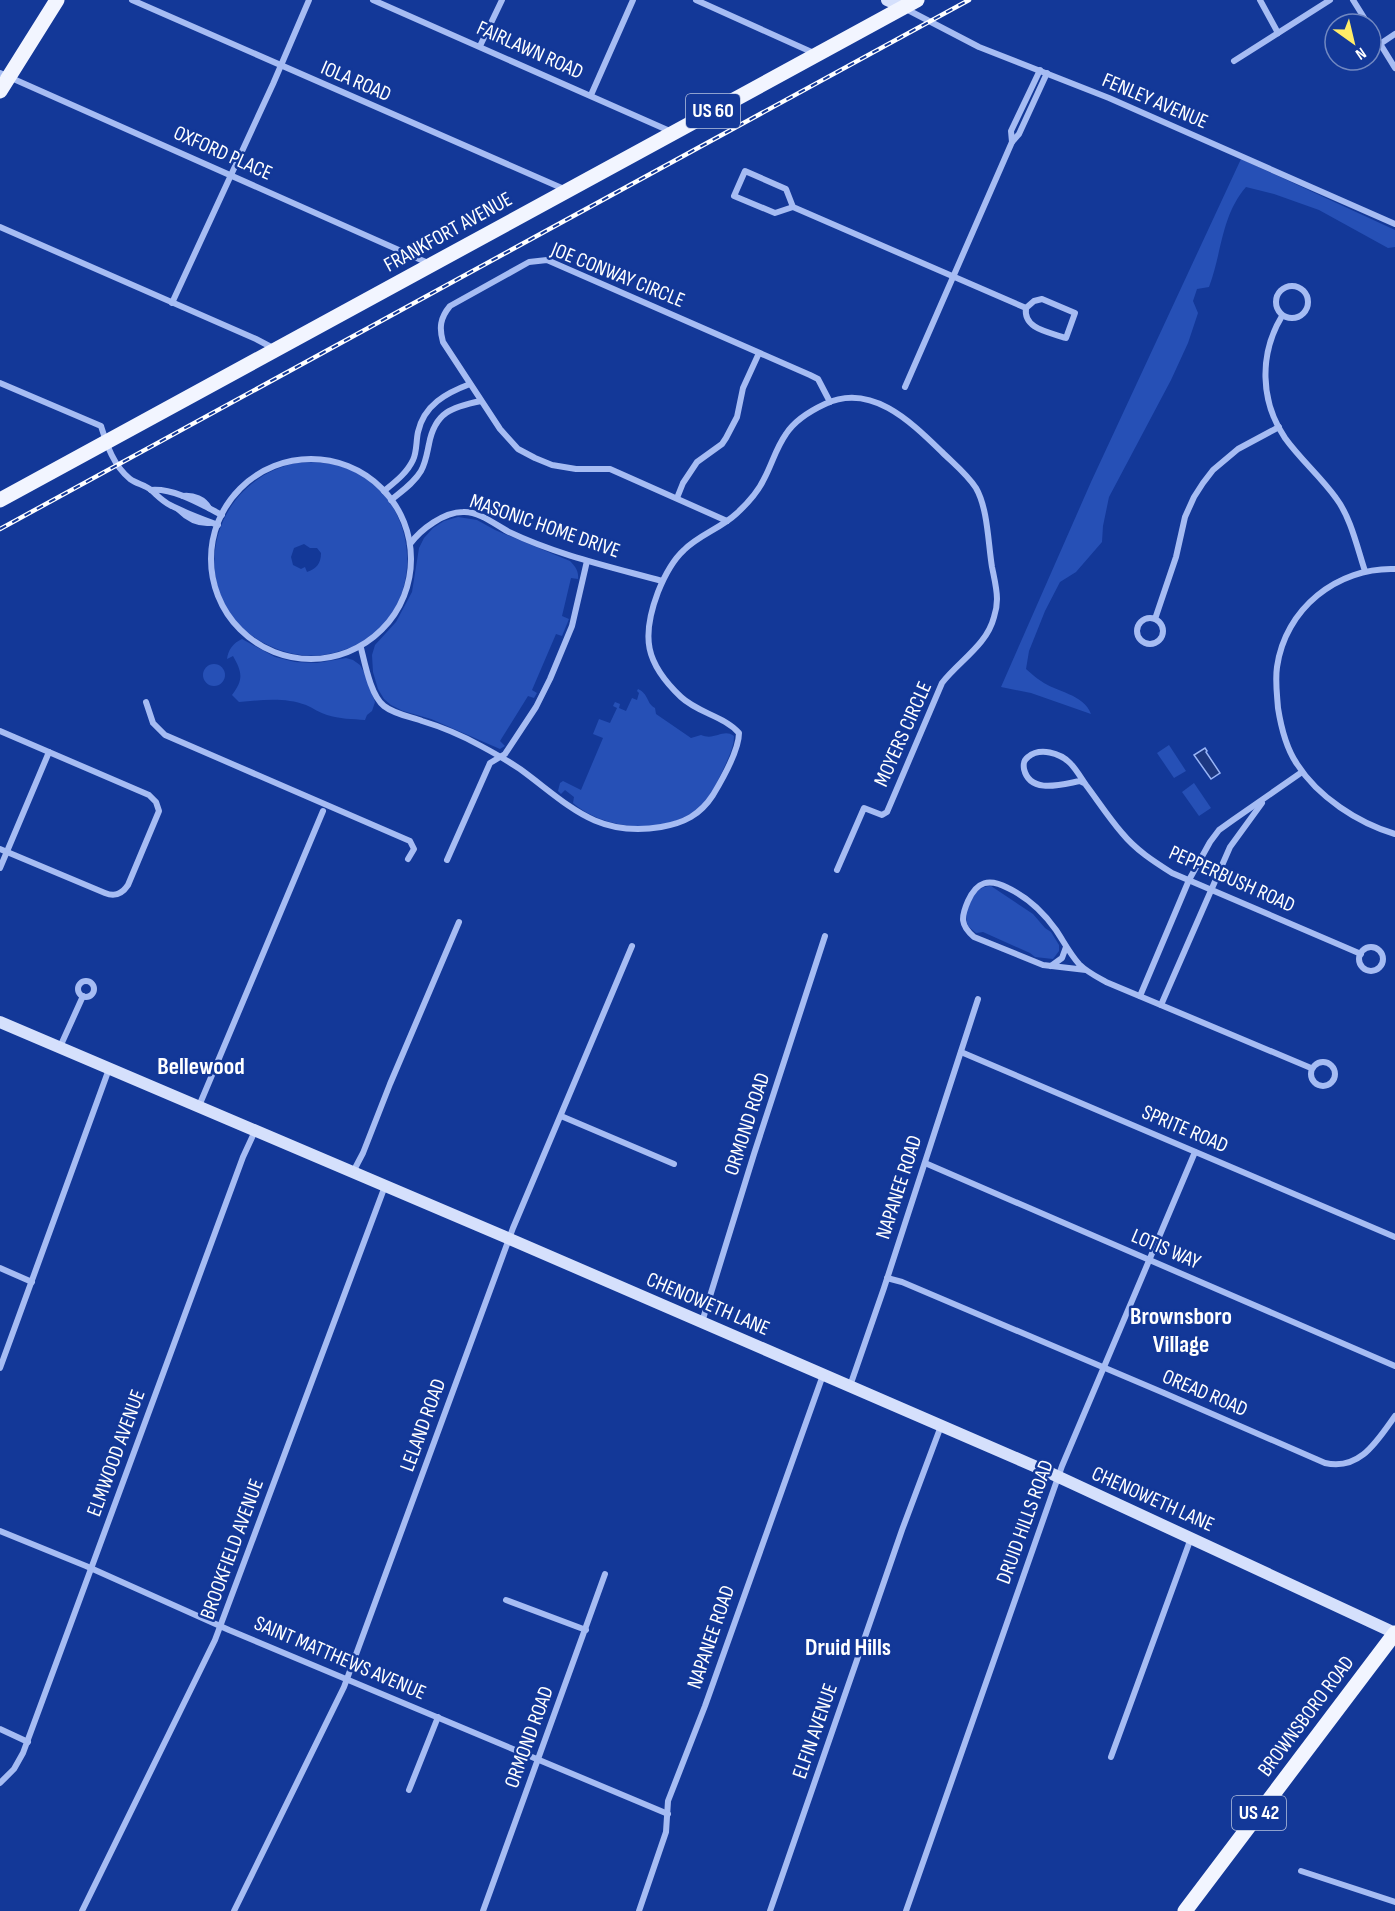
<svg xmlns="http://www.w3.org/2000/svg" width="1395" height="1911" font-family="'Sofia Sans Condensed',sans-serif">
<rect width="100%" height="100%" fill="#133898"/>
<g fill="#2650b6" fill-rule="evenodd">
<path d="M1241 159 1395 230V247L1388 248 1319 210 1274 194 1246 187C1221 216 1222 253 1209 287L1197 289 1193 301 1198 313 1188 343 1171 380 1109 497 1103 526 1102 542 1076 572 1060 582 1045 611 1029 651 1026 669C1031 673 1036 678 1041 681 1056 692 1084 694 1091 714L1031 693 1001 687 1091 482Z"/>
<path d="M297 463C428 449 449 637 323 655 305 657 287 654 270 646 182 606 204 481 297 463ZM304 544 310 548H317L321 553C321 564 316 569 307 572L305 567 301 569 293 565 291 557 294 548Z"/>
<path d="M458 517 477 520 495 530 570 561C575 566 579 571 578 579L571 578 562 616 569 619 562 636 556 634 532 690 537 693 534 698 528 696 500 741 505 746 500 749 431 719 403 711 391 705 384 699 378 689 373 672 372 655 375 645 396 622 412 592 419 548 424 538 433 528 444 521Z"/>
<path d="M242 639 275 657 295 662 317 663 346 658 353 660 360 665 365 674 375 702 372 711 367 715 365 720C353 719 339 719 327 715 320 713 313 708 306 705 285 697 261 700 239 702L232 695C244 679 242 672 233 656L227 659C228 650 233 643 242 639Z"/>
<circle cx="214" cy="675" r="11"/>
<path d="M638 689C649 694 646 703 655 708L656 714 691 738 701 735C715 741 723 728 734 736 734 748 727 761 722 772 715 786 709 800 696 810 663 835 604 830 573 803L574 797 565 790 561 794 558 791 560 783 563 781 581 790 603 738 593 734 599 719 610 723 617 708 613 706 615 702 620 704 619 708 626 711 632 698 637 700 639 693 637 691Z"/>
<polygon points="1169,745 1186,771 1174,778 1157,753"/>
<polygon points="1194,783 1211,808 1199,816 1182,792"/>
<path d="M991 886 1033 914 1045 928 1051 932 1059 945V951L1053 959 1035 957 1030 953 983 932 976 933 968 926C962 911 972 886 991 886Z"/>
</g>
<polygon fill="#1d3881" stroke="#98b4f6" stroke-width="1.5" points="1205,748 1207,751 1206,752 1220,773 1211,779 1194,755"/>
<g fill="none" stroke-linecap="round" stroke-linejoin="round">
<g stroke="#a6bcf3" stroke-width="6">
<polyline points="132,0 564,189"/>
<polyline points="373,0 672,132"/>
<polyline points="696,0 816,54"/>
<polyline points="1260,0 1278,33"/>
<polyline points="1353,0 1368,24"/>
<polyline points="906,9 979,47 1109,98 1395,224"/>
<polyline points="1371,29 1395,68"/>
<polyline points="1380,44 1395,34"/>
<polyline points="480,46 502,0"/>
<polyline points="1234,61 1330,0"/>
<polyline points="1040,70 1011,131 1012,142 1019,134 1047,73"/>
<polyline points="0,73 428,263"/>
<polyline points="591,95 633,0"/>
<polyline points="793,207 786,189 745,171 734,196 775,213 793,207 1026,308"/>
<polyline points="0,227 256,339 273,348"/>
<circle cx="1292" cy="302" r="16"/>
<path d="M1042 299 1075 313 1066 338C1049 332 1023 329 1026 308L1034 301Z"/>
<polyline points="172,303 273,84 309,0"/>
<path d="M1282 316C1259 354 1260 401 1285 438 1300 459 1321 477 1336 498 1351 518 1357 547 1365 571"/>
<path d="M0 383 101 426C107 445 113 465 130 479 137 484 145 485 151 490 157 495 162 501 170 505 185 513 202 519 218 525"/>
<polyline points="905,387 1012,142"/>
<circle cx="311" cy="559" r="100"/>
<path d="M151 490C175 488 202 505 222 515"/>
<path d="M384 491C395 482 407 473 413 460 417 452 416 441 418 432 424 405 446 393 470 384"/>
<path d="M183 496C194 495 204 499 209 508"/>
<polyline points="677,498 683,483 697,462 722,444 726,438 737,417 743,388 759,353"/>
<path d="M391 500C402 491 414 483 421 471 426 462 427 453 429 444 435 412 452 407 481 401"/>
<path d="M179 510C188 519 198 524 210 523"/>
<path d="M727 521 610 469H576L552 465 535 458 518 449 500 429 443 342C439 328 440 318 450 306L529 262 547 260 810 375 818 379 830 402"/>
<path d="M410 544C421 529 444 512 463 512 479 511 496 525 509 532 557 555 611 567 662 581"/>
<path d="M1395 569C1337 567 1285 609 1277 667 1275 681 1277 694 1278 708 1281 727 1286 748 1297 764 1318 797 1358 823 1395 834"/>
<circle cx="1150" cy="631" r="13"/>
<polyline points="1155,619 1176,557 1185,517 1194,497 1203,483 1213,470 1238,449 1279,427"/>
<path d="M361 648C365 664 371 696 384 706 394 714 411 717 422 721 442 727 463 736 481 746 494 753 508 761 520 769 568 804 596 838 661 827 684 823 700 815 713 795 722 780 739 750 739 733 724 716 698 713 681 697 645 663 641 637 658 592 664 577 673 560 684 550 699 535 721 528 736 514 747 504 758 492 764 479 772 464 776 448 786 434 795 420 810 411 825 404 871 382 911 422 942 452 953 463 967 474 976 488 988 509 988 543 992 567 994 577 997 589 997 599 997 604 996 611 994 617 987 645 959 661 942 683L887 812 882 815 864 808 837 870"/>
<polyline points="146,702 153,723 165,735 410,841 414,849 408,859"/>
<path d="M0 731 149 795 156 802 159 811 128 885C122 894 115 897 105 893L0 849"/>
<path d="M1084 783 1080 781C1063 784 1030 795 1024 769 1023 763 1024 760 1028 757 1040 747 1060 753 1070 763 1076 769 1081 778 1086 785 1098 801 1109 818 1122 833 1136 850 1153 861 1172 873L1361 954"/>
<polyline points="447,860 490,763 505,754 536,707 550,679 572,626 587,561"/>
<polyline points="0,868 49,752"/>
<circle cx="1371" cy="959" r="12"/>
<polyline points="1051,966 1062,958 1066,947"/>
<path d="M1086 970 1043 965 974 937C960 925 961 917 968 901 977 881 989 878 1008 888 1027 897 1044 913 1056 930 1064 942 1070 954 1079 964 1087 972 1097 977 1106 982L1311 1068"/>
<circle cx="86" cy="989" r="8"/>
<polyline points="1140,996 1189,880 1210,842 1219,830 1233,820 1302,772"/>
<polyline points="1161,1005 1230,847 1262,803"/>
<polyline points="60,1047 83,996"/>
<polyline points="961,1052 1395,1237"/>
<circle cx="1323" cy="1074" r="12"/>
<polyline points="199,1106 323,811"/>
<polyline points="561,1116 674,1164"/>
<polyline points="925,1163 1395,1366"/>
<polyline points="353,1172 363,1153 390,1084 459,922"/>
<polyline points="0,1268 32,1282"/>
<path d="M887 1278 902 1282 1164 1393 1325 1463C1360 1471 1377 1441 1395 1416"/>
<polyline points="702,1322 754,1154 825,936"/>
<polyline points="0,1368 109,1069"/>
<polyline points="850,1386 884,1288 978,999"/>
<polyline points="0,1531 86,1566 229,1630 668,1814"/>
<polyline points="506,1600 586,1630"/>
<polyline points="0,1729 28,1742"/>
<polyline points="1111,1757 1191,1538"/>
<polyline points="0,1783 14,1769 23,1753 243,1157 255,1131"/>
<polyline points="409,1790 438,1717"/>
<polyline points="1301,1871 1395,1902"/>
<polyline points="82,1911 215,1640 385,1186"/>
<polyline points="234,1911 344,1687 513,1228 632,946"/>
<polyline points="483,1911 605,1574"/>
<polyline points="639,1911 666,1832 668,1801 705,1706 823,1375"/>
<polyline points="770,1911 902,1530 941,1426"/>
<polyline points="906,1911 1062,1466 1195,1152"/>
</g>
<g stroke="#d5e0fc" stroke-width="12">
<polyline points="887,0 903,7"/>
<polyline points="0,1022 503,1236 1048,1472 1395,1633"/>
</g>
<g stroke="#f2f5ff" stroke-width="15">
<polyline points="0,91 57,0"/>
<polyline points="0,500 917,0"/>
<polyline points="1185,1911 1395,1633"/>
</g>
<defs>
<polyline id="rail" points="0,529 969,0"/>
</defs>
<use href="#rail" stroke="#fff" stroke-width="4.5"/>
<use href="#rail" stroke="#133898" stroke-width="2" stroke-dasharray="7" stroke-linecap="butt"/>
</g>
<g text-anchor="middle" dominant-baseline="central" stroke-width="5" stroke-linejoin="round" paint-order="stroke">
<g fill="#133898" stroke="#b8c3e0" stroke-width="1.5">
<rect x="686" y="94" width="54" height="34" rx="4.5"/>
<rect x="1232" y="1796" width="54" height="34" rx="4.5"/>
</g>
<g font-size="20" font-weight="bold" fill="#fff">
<text x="713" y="111">US 60</text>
<text x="1259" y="1813">US 42</text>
</g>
<g font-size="21" fill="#fff" stroke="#133898">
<text transform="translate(530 50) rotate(24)">FAIRLAWN ROAD</text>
<text transform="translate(356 81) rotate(23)">IOLA ROAD</text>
<text transform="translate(1155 101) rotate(23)">FENLEY AVENUE</text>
<text transform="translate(223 153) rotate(24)">OXFORD PLACE</text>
<text transform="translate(448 232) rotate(-29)">FRANKFORT AVENUE</text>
<text transform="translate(618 275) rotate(22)">JOE CONWAY CIRCLE</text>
<text transform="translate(545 526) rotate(19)">MASONIC HOME DRIVE</text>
<text transform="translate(903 734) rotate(-66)">MOYERS CIRCLE</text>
<text transform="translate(1232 879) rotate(24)">PEPPERBUSH ROAD</text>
<text transform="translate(747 1124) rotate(-72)">ORMOND ROAD</text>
<text transform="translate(1185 1129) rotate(23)">SPRITE ROAD</text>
<text transform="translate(899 1187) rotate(-72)">NAPANEE ROAD</text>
<text transform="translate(1166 1249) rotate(23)">LOTIS WAY</text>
<text transform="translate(708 1304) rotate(23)">CHENOWETH LANE</text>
<text transform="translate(1205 1393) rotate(23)">OREAD ROAD</text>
<text transform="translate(423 1425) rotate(-70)">LELAND ROAD</text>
<text transform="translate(116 1453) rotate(-70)">ELMWOOD AVENUE</text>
<text transform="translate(1153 1499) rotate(24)">CHENOWETH LANE</text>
<text transform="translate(1025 1522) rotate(-70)">DRUID HILLS ROAD</text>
<text transform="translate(232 1549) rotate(-70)">BROOKFIELD AVENUE</text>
<text transform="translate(711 1637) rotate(-71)">NAPANEE ROAD</text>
<text transform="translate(340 1658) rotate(23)">SAINT MATTHEWS AVENUE</text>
<text transform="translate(1306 1716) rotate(-53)">BROWNSBORO ROAD</text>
<text transform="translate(815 1731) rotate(-71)">ELFIN AVENUE</text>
<text transform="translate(529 1737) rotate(-70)">ORMOND ROAD</text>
</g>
<g font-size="24" font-weight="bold" fill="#fff" stroke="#133898">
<text x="201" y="1066">Bellewood</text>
<text x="1181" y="1316">Brownsboro<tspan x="1181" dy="28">Village</tspan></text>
<text x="848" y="1647">Druid Hills</text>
</g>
</g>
<g transform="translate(1353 42) rotate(146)"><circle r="28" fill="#133898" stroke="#7188c1" stroke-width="1.5"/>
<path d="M0-4.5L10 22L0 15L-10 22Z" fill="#ffec68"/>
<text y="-9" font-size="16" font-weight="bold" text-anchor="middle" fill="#ffffff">N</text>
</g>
</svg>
